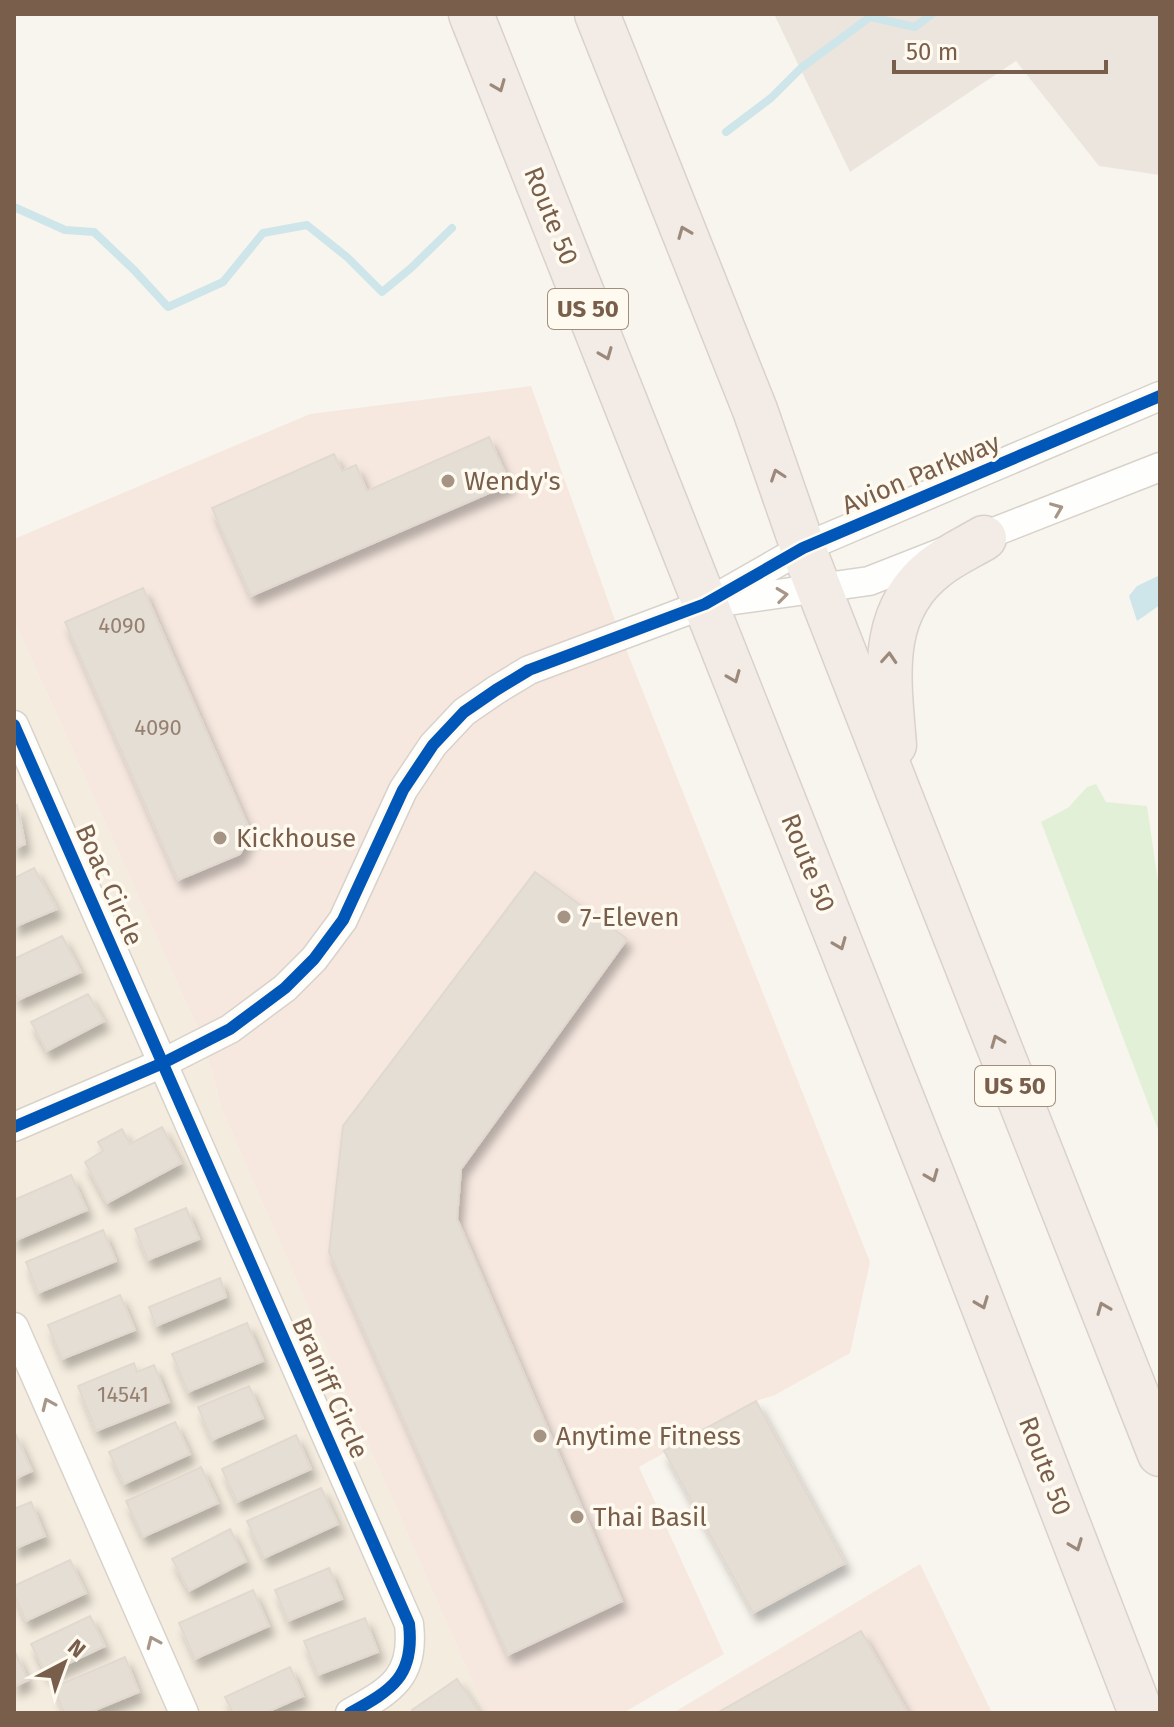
<svg xmlns="http://www.w3.org/2000/svg" width="1174" height="1727" font-family="'Fira Sans',sans-serif">
<defs>
<filter id="shadow"><feDropShadow dx="5" dy="9" stdDeviation="4" flood-color="#0004"/></filter>
</defs>
<rect width="100%" height="100%" fill="#f8f5ee"/>
<polygon fill="#f4ecde" points="14,620 204,1042 222,1110 486,1713 14,1713"/>
<g fill="#f6e8df">
<polygon points="531,386 620,634 870,1262 850,1353 775,1395 756,1401 639,1467 724,1654 623,1713 486,1713 222,1110 204,1042 14,620 14,539 310,414"/>
<polygon points="920,1564 992,1713 673,1713"/>
</g>
<polygon fill="#ebe5de" points="774,14 1160,14 1160,175 1099,166 1016,61 850,172"/>
<polygon fill="#e3f0d8" points="1096,784 1106,802 1147,806 1160,895 1160,1135 1041,822 1069,807 1087,787"/>
<polygon fill="#cee5ea" points="1160,575 1160,605 1137,621 1129,596 1137,586"/>
<g fill="none" stroke-linecap="round" stroke-linejoin="round">
<g stroke="#cee5ea" stroke-width="8">
<polyline points="726,132 771,98 801,68 870,17 915,27 932,14"/>
<polyline points="14,207 65,230 94,232 134,270 168,307 223,282 263,233 307,225 347,257 382,292 411,268 452,228"/>
</g>
</g>
<g fill="#e5ded5" stroke="#e1d9d0" stroke-width="2" filter="url(#shadow)">
<polygon points="489,437 510,484 251,596 212,508 334,454 342,471 356,465 367,491"/>
<polygon points="143,588 251,833 240,854 178,880 65,622"/>
<polygon points="17,805 25,844 14,849 14,807"/>
<polygon points="34,868 57,909 14,927 14,878"/>
<polygon points="535,872 627,939 461,1169 457,1219 622,1601 508,1655 329,1252 343,1126"/>
<polygon points="62,936 81,972 18,1000 14,992 14,959"/>
<polygon points="88,994 104,1021 47,1051 31,1022"/>
<polygon points="162,1127 181,1163 107,1203 85,1162 103,1151 98,1142 122,1129 130,1144"/>
<polygon points="71,1175 87,1210 14,1241 14,1200"/>
<polygon points="186,1208 199,1239 148,1260 135,1229"/>
<polygon points="103,1230 116,1261 38,1293 26,1262"/>
<polygon points="220,1278 226,1297 156,1326 149,1307"/>
<polygon points="120,1295 135,1330 62,1359 48,1325"/>
<polygon points="247,1323 263,1361 188,1392 172,1354"/>
<polygon points="134,1363 137,1372 154,1365 169,1402 96,1431 78,1386"/>
<polygon points="249,1386 263,1418 212,1440 198,1407"/>
<polygon points="756,1401 845,1563 753,1613 664,1451"/>
<polygon points="175,1422 190,1454 124,1484 109,1452"/>
<polygon points="14,1431 32,1471 14,1479"/>
<polygon points="296,1435 311,1469 237,1502 222,1469"/>
<polygon points="201,1467 218,1503 143,1537 126,1501"/>
<polygon points="321,1488 338,1524 264,1558 247,1521"/>
<polygon points="31,1502 45,1536 14,1549 14,1509"/>
<polygon points="230,1529 246,1561 189,1591 172,1559"/>
<polygon points="70,1560 86,1593 26,1621 14,1595 14,1586"/>
<polygon points="329,1568 342,1599 288,1621 275,1590"/>
<polygon points="253,1590 269,1626 195,1659 179,1623"/>
<polygon points="90,1616 105,1646 46,1674 31,1644"/>
<polygon points="365,1618 378,1652 318,1675 304,1641"/>
<polygon points="861,1631 908,1713 717,1713"/>
<polygon points="14,1650 28,1680 14,1687"/>
<polygon points="125,1657 139,1692 88,1713 64,1713 54,1687"/>
<polygon points="290,1667 303,1696 265,1713 233,1713 225,1697"/>
<polygon points="457,1679 480,1713 414,1713 412,1710"/>
</g>
<g fill="none" stroke-linecap="round" stroke-linejoin="round">
<defs>
<g id="street">
<polyline points="720,602 869,581 1160,467"/>
<path d="M14 725 409 1624C415 1676 392 1690 350 1713"/>
<polyline points="14,1127 163,1063 230,1029 285,988 314,959 343,920 403,790 433,745 464,712 496,690 529,670 705,604 803,548 1160,396"/>
<polyline points="14,1327 184,1713"/>
</g>
<g id="highway">
<polyline points="471,14 954,1230 1141,1713"/>
<polyline points="597,14 755,410 803,548 898,791 1160,1454"/>
<path d="M894 745C889 681 877 612 936 567 951 555 969 547 984 538"/>
</g>
</defs>
<use href="#street" stroke="#d8d2cb" stroke-width="31"/>
<use href="#highway" stroke="#dad2ca" stroke-width="47"/>
<use href="#street" stroke="#fefefc" stroke-width="28"/>
<use href="#highway" stroke="#f2ebe6" stroke-width="44"/>
<defs>
<g id="cycleway">
<path d="M14 725 409 1624C415 1676 392 1690 350 1713"/>
<polyline points="14,1127 163,1063 230,1029 285,988 314,959 343,920 403,790 433,745 464,712 496,690 529,670 705,604 803,548 1160,396"/>
</g>
</defs>
<use href="#cycleway" stroke="#fffaf0" stroke-width="17"/>
<use href="#cycleway" stroke="#0057b8" stroke-width="12"/>
</g>
<defs><path id="oneway-chevron" d="M-2-3.5L2.5 0L-2 3.5" fill="none" stroke-width="1.6" stroke-linecap="round" stroke-linejoin="round" transform="scale(2)"/></defs>
<g stroke="#9d897a">
<use href="#oneway-chevron" transform="translate(499 86) rotate(68)"/>
<use href="#oneway-chevron" transform="translate(684 232) rotate(-112)"/>
<use href="#oneway-chevron" transform="translate(606 354) rotate(68)"/>
<use href="#oneway-chevron" transform="translate(777 475) rotate(-109)"/>
<use href="#oneway-chevron" transform="translate(889 658) rotate(-86)"/>
<use href="#oneway-chevron" transform="translate(734 677) rotate(68)"/>
<use href="#oneway-chevron" transform="translate(840 944) rotate(68)"/>
<use href="#oneway-chevron" transform="translate(997 1041) rotate(-112)"/>
<use href="#oneway-chevron" transform="translate(932 1176) rotate(68)"/>
<use href="#oneway-chevron" transform="translate(982 1303) rotate(69)"/>
<use href="#oneway-chevron" transform="translate(1103 1308) rotate(-112)"/>
<use href="#oneway-chevron" transform="translate(1076 1545) rotate(69)"/>
</g>
<g stroke="#a89789">
<use href="#oneway-chevron" transform="translate(1057 509) rotate(-22)"/>
<use href="#oneway-chevron" transform="translate(782 595) rotate(-7)"/>
<use href="#oneway-chevron" transform="translate(48 1404) rotate(-114)"/>
<use href="#oneway-chevron" transform="translate(153 1642) rotate(-114)"/>
</g>
<g fill="#a59484" stroke="#fffaf0" stroke-width="3">
<circle cx="448" cy="481" r="8"/>
<circle cx="220" cy="838" r="8"/>
<circle cx="564" cy="917" r="8"/>
<circle cx="540" cy="1436" r="8"/>
<circle cx="577" cy="1517" r="8"/>
</g>
<g text-anchor="middle" dominant-baseline="central" stroke-width="7" stroke-linejoin="round" paint-order="stroke">
<g font-size="22" fill="#968170">
<text x="122" y="625">4090</text>
<text x="158" y="727">4090</text>
<text x="123" y="1394">14541</text>
</g>
<g fill="#fffaf0" stroke="#a18e7c" stroke-width="2">
<rect x="548" y="289" width="80" height="40" rx="6"/>
<rect x="975" y="1066" width="80" height="40" rx="6"/>
</g>
<g font-size="24" font-weight="bold" fill="#795f4b">
<text x="588" y="309">US 50</text>
<text x="1015" y="1086">US 50</text>
</g>
<g font-size="26" fill="#795f4b" stroke="#fffaf0">
<text transform="translate(551 216) rotate(68)">Route 50</text>
<text transform="translate(921 474) rotate(-23)">Avion Parkway</text>
<text transform="translate(808 863) rotate(68)">Route 50</text>
<text transform="translate(109 885) rotate(66)">Boac Circle</text>
<text transform="translate(330 1388) rotate(66)">Braniff Circle</text>
<text transform="translate(1045 1466) rotate(69)">Route 50</text>
</g>
<g font-size="26" fill="#795f4b" stroke="#fffaf0" text-anchor="start">
<text x="464" y="481">Wendy's</text>
<text x="236" y="838">Kickhouse</text>
<text x="580" y="917">7-Eleven</text>
<text x="556" y="1436">Anytime Fitness</text>
<text x="593" y="1517">Thai Basil</text>
</g>
</g>
<rect width="1174" height="1727" fill="none" stroke="#795f4b" stroke-width="32"/>
<g transform="translate(64 1663) rotate(41)" stroke="#fffaf0" stroke-width="6" paint-order="stroke">
<path d="M0-6L14 30L0 20L-14 30Z" fill="#795f4b"/>
<text y="-12" font-size="22" font-weight="bold" text-anchor="middle" fill="#795f4b">N</text>
</g>
<path d="M894 60v12h212v-12" fill="none" stroke="#795f4b" stroke-width="4"/>
<text x="906" y="60" font-size="24" fill="#795f4b" stroke="#fffaf0" stroke-width="6" paint-order="stroke">50 m</text>
</svg>
